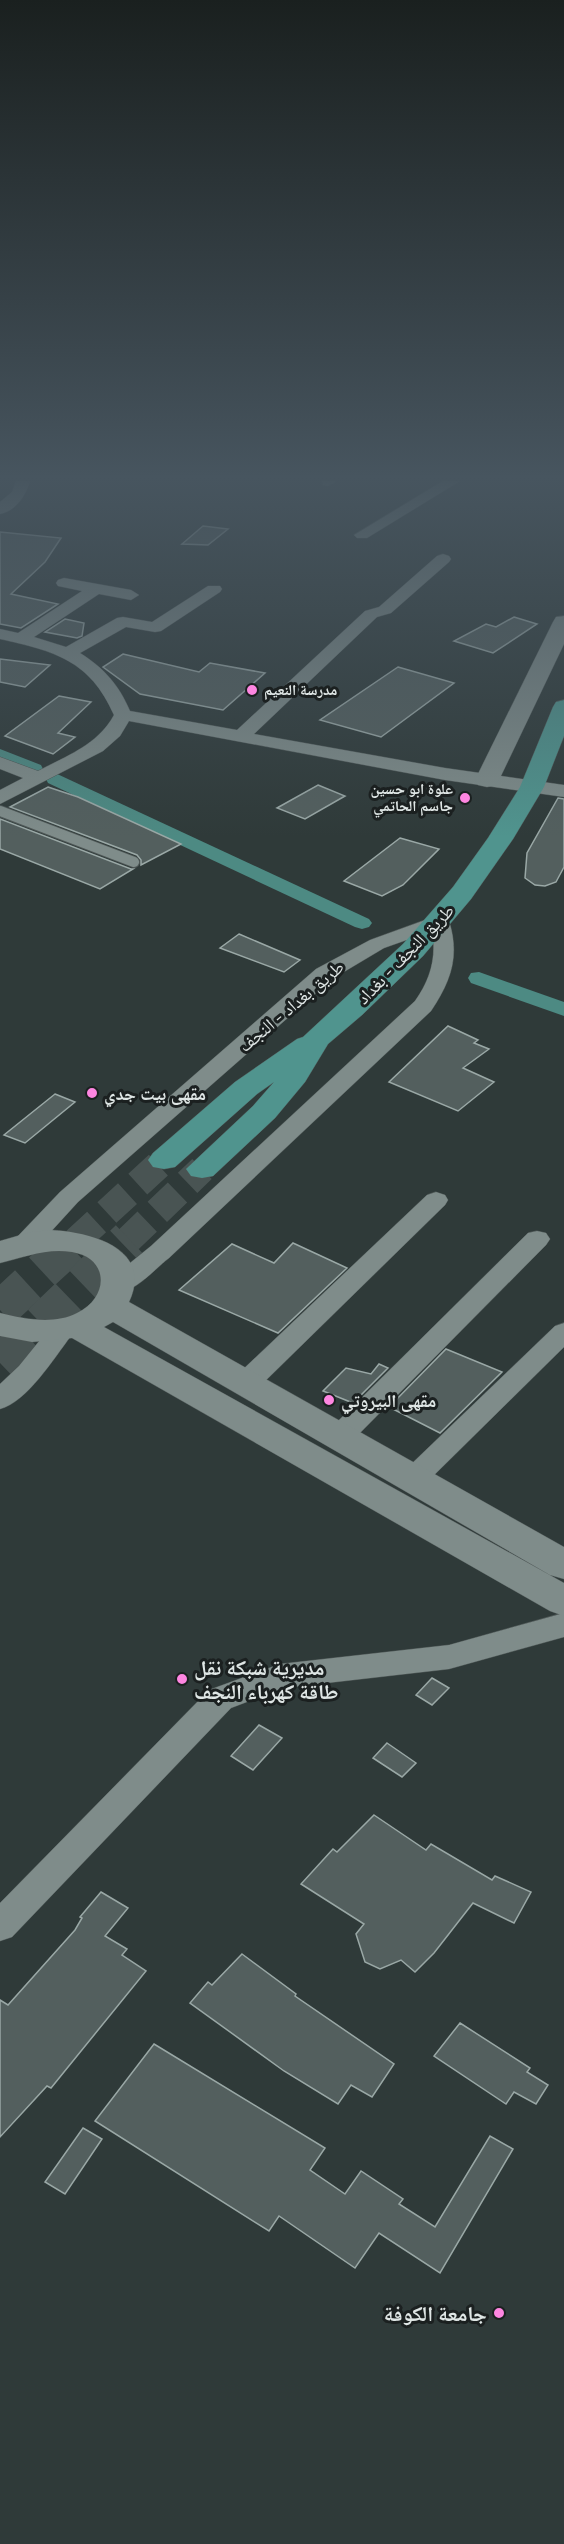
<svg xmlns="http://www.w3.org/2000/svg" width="564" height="2544" font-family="Raleway,'Noto Naskh Arabic',sans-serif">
<rect width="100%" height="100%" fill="#2f3a39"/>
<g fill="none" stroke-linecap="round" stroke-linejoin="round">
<g fill="#4d8a83" fill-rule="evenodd">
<polygon points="0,749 41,765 43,769 41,773 27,773 0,762"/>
<polygon points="55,773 369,919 372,923 369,927 362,929 355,927 48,783 46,779 48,775"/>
<polygon points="479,972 564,1002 564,1016 471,983 468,978 471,973"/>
</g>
</g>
<g fill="#535f5e" stroke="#9aa8a6" stroke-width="1.5">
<polygon points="203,526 228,529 208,545 182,544"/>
<polygon points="0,532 61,538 45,562 11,594 58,604 21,628 0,624"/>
<polygon points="514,617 537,624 493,653 454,641 486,624 496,627"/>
<polygon points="65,619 84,623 82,636 77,638 45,632"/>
<polygon points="123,654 199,672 210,663 265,673 223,710 140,694 103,667"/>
<polygon points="0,659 50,665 25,687 0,682"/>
<polygon points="398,667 454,683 381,737 320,720"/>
<polygon points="59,696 91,702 58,733 75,737 53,754 5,736"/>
<polygon points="318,785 345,796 305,819 277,808"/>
<polygon points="48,787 78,797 181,844 141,865 141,860 137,855 10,807"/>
<polygon points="558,798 564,799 564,867 556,882 545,886 535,885 525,878 527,853"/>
<polygon points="0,819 131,869 133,869 100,889 0,849"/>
<polygon points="400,838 439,849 403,885 382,896 344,881"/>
<polygon points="239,934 300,960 284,972 220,948"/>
<polygon points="448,1026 478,1040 474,1043 489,1049 463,1068 494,1082 458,1111 389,1082"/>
<polygon points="55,1094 75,1102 25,1143 4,1135"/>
<polygon points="293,1243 347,1268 278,1333 179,1290 232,1244 274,1263"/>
<polygon points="446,1349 502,1372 440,1433 389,1407"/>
<polygon points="379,1364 388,1368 353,1403 323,1391 346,1368 371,1374"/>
<polygon points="432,1678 449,1688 432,1705 416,1695"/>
<polygon points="259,1725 282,1738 253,1770 231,1756"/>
<polygon points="387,1743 416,1763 402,1777 373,1758"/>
<polygon points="374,1815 426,1850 431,1844 492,1880 495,1876 531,1892 514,1923 473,1903 434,1953 415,1972 401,1960 380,1969 365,1962 356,1934 364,1924 301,1884 333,1849 337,1852"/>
<polygon points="101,1892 128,1908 105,1936 127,1949 122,1955 146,1971 51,2088 47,2086 0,2137 0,2000 8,2005 75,1930 82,1918 80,1917"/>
<polygon points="242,1954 296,1994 295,1996 394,2064 372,2097 351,2085 338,2104 284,2071 190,2003 208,1982 212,1985"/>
<polygon points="460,2023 530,2068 527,2072 548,2085 536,2104 514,2092 506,2104 434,2056"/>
<polygon points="154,2044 325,2148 310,2170 345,2194 361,2171 403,2199 399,2204 435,2227 490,2136 513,2149 440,2273 379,2233 355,2268 279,2216 269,2231 95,2121"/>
<polygon points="83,2128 102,2139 65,2194 45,2182"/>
</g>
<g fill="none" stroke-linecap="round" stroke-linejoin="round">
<g stroke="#495453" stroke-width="28" stroke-dasharray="28 14" stroke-linecap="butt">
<polyline points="76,1241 164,1160"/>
<polyline points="127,1241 202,1169"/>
</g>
<g stroke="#495453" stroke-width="38" stroke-dasharray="38 19" stroke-linecap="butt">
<polyline points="0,1310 77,1239"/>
<polyline points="0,1363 129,1239"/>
</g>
<defs>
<polyline id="lane" points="0,811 134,862"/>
<g id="street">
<path d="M16 481H30C26 495 16 511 0 514V502L12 492Z"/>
<polygon points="322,481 337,481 328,486 323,485"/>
<polygon points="443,481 460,481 367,538 357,538 354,535"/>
<path d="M443 554 449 556 451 559 449 562 391 613 377 617 254 734 445 768 564 785V797L445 780 129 721 120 736 103 751 0 804V790L23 778 0 769V757L38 771C66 756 98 745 114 715 90 660 54 651 0 639V629L18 633 82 591 58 586 56 583 58 580 64 578 131 590 139 595 131 600 99 594 34 637 66 647 117 618 123 617 152 622 208 586H220L222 589 220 592 161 631 155 632 126 627 80 653C104 668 119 685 130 711L237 730 365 611 379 607 437 556Z"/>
<path d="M439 915 446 917 449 921C460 956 451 981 431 1011L169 1258C152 1271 131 1298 109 1292L105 1286 109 1280 151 1246 415 1001C430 980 437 957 432 931L384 948 332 979 78 1202 36 1248 27 1250 18 1248 14 1242 18 1236 60 1192 316 969 370 940Z"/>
<polygon points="436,1192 445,1195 448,1200 445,1205 256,1390 246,1392 236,1390 232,1383 236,1376 427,1195"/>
<polygon points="537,1231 546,1233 550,1239 546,1245 350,1443 340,1446 330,1443 326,1436 330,1429 528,1233"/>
<path d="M62 1321 71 1324 75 1330 71 1336C54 1358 27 1402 0 1409V1384L19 1366 53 1324Z"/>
<polygon points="564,1323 564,1347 423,1486 413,1489 403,1486 399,1479 403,1472 555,1326"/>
<polygon points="564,1613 564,1637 449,1669 283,1688 231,1708 12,1937 0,1941 0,1903 209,1690 280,1664 449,1645"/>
</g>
<g id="secondary">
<polygon points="564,616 564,644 499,780 496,785 487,787 478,785 475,780 553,622 556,617"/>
<path d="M51 1230C90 1232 154 1248 129 1302L564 1547V1579L550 1575 113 1322 104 1327 564 1583V1616L550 1611 72 1338 32 1342 0 1336V1313C24 1319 54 1325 77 1313 109 1298 110 1258 72 1252 46 1248 25 1257 0 1263V1241L31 1232Z"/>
</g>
<polygon id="primary" points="564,700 564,736 544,787 513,839 471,899 423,956 362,1015 328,1044 305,1082 275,1118 213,1176 202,1178 191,1176 186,1169 253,1106 274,1082 257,1094 175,1167 164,1169 153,1167 148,1160 153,1153 235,1082 297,1039 303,1037 403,944 453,887 488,838 520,787 553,707 556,702"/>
</defs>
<use href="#lane" stroke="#4f5857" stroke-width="12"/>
<use href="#street" stroke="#4f5857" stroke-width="1"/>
<use href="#secondary" stroke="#4f5857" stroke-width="1"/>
<use href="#primary" stroke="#4f5857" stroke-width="1"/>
<use href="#lane" stroke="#7f8c8a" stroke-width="10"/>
<use href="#street" fill="#7f8c8a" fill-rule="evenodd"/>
<use href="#secondary" fill="#7f8c8a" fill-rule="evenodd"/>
<use href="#primary" fill="#50948e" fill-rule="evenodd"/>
</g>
<linearGradient id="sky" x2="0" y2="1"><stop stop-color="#1a201f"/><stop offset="0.57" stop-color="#47555f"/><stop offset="1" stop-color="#47555f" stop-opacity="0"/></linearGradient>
<rect width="564" height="837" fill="url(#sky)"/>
<g fill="#fe86e1" stroke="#1b2020" stroke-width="2">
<circle cx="252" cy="690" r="6"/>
<circle cx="465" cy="798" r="6"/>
<circle cx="92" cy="1093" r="6"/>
<circle cx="329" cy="1400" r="6"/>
<circle cx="182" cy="1679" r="6"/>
<circle cx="499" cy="2313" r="6"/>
</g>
<g text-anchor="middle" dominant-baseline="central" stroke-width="6" stroke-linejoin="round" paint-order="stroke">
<g font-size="15" font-weight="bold" fill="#dfe6e5" stroke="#1b2020" text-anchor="start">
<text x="264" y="690">مدرسة النعيم</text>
<text x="453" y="789" text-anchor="end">علوة ابو حسين<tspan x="453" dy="17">جاسم الحاتمي</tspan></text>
</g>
<g font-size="18" fill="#dfe6e5" stroke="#1b2020">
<text transform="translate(405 954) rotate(-46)">طريق النجف - بغداد</text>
<text transform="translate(291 1006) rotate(-40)">طريق بغداد - النجف</text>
</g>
<g font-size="18" font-weight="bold" fill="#dfe6e5" stroke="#1b2020" text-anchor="start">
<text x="104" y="1093">مقهى بيت جدي</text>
<text x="341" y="1400">مقهى البيروتي</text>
</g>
<g font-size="21" font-weight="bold" fill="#dfe6e5" stroke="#1b2020" text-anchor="start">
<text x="194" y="1667">مديرية شبكة نقل<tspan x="194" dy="24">طاقة كهرباء النجف</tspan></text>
<text x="487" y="2313" text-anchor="end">جامعة الكوفة</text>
</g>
</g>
</svg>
